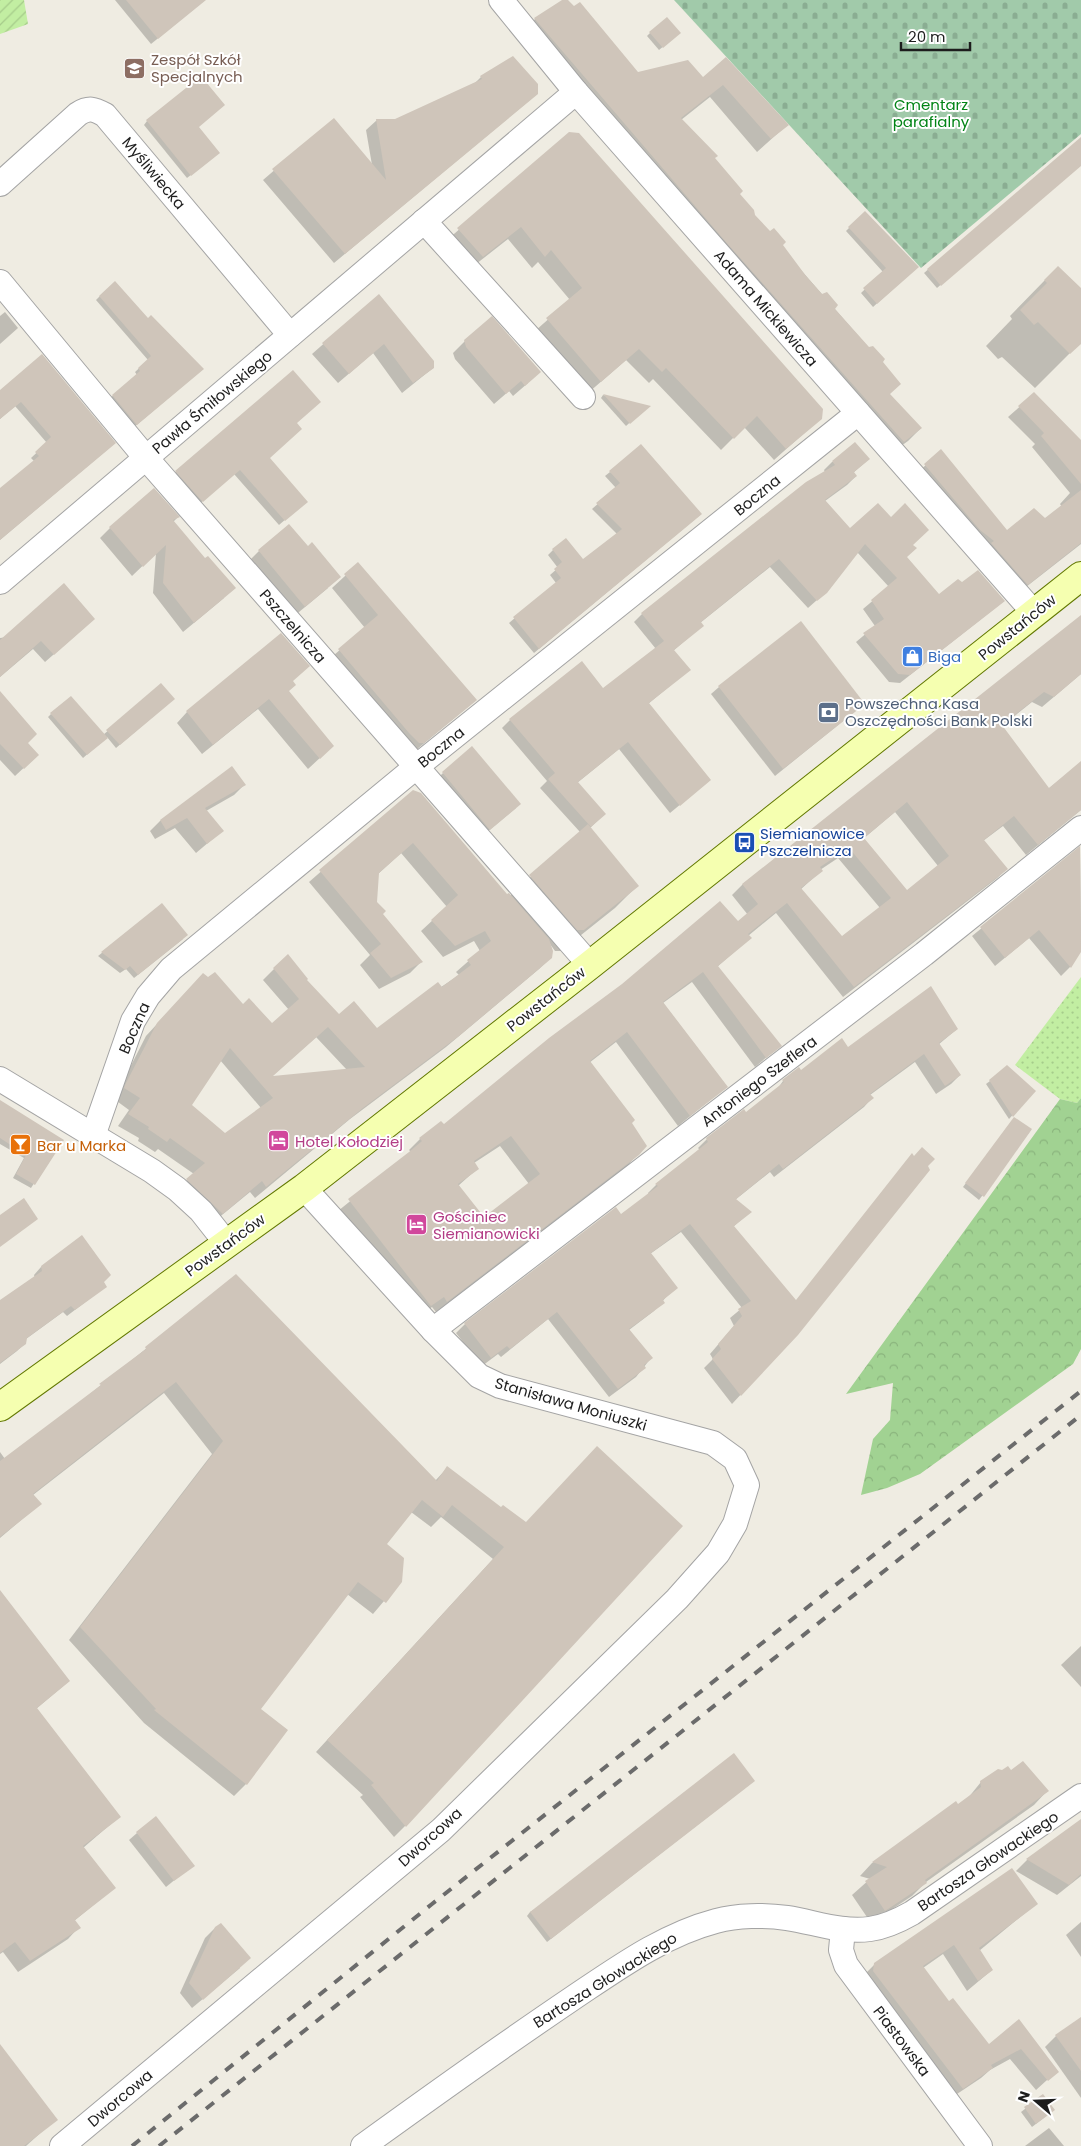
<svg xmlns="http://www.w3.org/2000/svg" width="1081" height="2146" font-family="Poppins,sans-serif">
<defs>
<pattern id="grass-dots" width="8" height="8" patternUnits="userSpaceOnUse" patternTransform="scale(1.25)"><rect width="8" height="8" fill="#c2eea2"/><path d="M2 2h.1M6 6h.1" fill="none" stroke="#a6cc8b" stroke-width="1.8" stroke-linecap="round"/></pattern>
<pattern id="forest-crowns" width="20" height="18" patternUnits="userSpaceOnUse" patternTransform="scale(1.25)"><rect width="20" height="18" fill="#a1d292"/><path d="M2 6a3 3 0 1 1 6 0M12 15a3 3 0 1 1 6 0" fill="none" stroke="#8ab47d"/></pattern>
<pattern id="cemetery-stones" width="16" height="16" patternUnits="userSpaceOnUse" patternTransform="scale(1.25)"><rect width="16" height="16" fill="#a1caaa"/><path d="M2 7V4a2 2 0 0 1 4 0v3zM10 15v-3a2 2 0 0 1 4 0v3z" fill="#8aad92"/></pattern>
<pattern id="garden-furrows" width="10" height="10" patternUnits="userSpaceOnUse" patternTransform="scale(1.25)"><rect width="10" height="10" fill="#c2eea2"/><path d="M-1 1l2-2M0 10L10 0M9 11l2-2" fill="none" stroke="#a6cc8b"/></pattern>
</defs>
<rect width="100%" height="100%" fill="#efece2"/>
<polygon fill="url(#grass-dots)" points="1081,977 1081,1098 1077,1103 1060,1099 1015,1065"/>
<polygon fill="url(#forest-crowns)" points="1081,1098 1081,1349 1073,1364 920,1474 887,1488 861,1495 873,1439 890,1420 893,1383 846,1394 1060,1099 1077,1103"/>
<polygon fill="url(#cemetery-stones)" points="674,0 1081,0 1081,134 921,268"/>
<polygon fill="url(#garden-furrows)" points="0,0 24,0 28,24 0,34"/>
<g fill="#0003" fill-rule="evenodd">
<polygon points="115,0 205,0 151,44"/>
<polygon points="566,0 638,73 703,79 726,58 787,125 757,152 710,97 681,120 714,158 754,216 881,362 888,395 921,428 908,441 890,454 522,32 535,19"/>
<polygon points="650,33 676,36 659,50 647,36"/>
<polygon points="513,57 537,94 334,263 263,180 334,119 372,165 366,130 377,120 395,120 473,85 481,77"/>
<polygon points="147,121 197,127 215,156 187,178 144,125"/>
<polygon points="569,133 821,418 774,460 744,427 721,450 653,379 649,383 626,360 588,393 535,331 570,300 538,262 532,268 508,239 471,268 446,241"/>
<polygon points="1081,138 1081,165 937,288 924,273"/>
<polygon points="865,212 914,270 873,307 861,293 883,272 846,231"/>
<polygon points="1045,280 1081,290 1081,342 1035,388 1002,357 998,359 986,346 1012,319 1010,316"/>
<polygon points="379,295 433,368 402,393 373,353 338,383 312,354"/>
<polygon points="100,296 148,319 199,372 133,428 109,399 137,375 135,372 148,360 96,300"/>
<polygon points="5,312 18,328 0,344 0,316"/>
<polygon points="465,341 528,383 513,396 509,391 494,404 455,359 453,353"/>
<polygon points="42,356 109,448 0,540 0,490 34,461 31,458 47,443 15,406 0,419 0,391"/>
<polygon points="1034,394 1081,441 1081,544 1017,594 915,475 941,451 1007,532 1045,520 1062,507 1060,504 1070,493 1032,447 1035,444 1008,417"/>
<polygon points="603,395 648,406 626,426 601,398"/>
<polygon points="295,423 268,458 301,506 279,525 234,474 197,506 171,477 176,472"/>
<path d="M869 459 853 473 856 476 847 485 825 501 850 529 912 545 906 557 939 595 1004 601 900 683 889 682 856 642 875 626 863 609 889 587 857 552 826 592 808 608 770 567 700 623 702 626 673 651 689 670 648 704 710 780 670 813 619 749 577 783 604 814 590 828 637 886 615 908 561 951H555L550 944V958L539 969 446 1047 350 1119 255 1198 250 1192 211 1224 176 1191 194 1174 158 1149 155 1152 138 1141 139 1138 118 1126 129 1110 114 1099 146 1036 192 986 243 1005 272 1025 289 1010 263 980 287 956 305 980 339 1016 377 1030 459 975 456 972 480 951 474 941 443 957 421 931 447 907 401 853 378 874 376 903 382 914 421 962 410 973 379 989 360 965 370 955 309 882 413 791 507 896H510L580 832 540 788 547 781 502 728 510 720 603 690 656 649 634 622 642 614 825 472 824 470 832 462ZM316 1037 347 1070 271 1077ZM220 1060 261 1108 225 1135 191 1105Z"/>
<polygon points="610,472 701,514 534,653 509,623 556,583 550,575 558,568 548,555 553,550 566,540 583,561 617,534 592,509 616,488 605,476"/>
<polygon points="178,517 173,522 224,598 183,632 153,593 156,553 132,576 100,538 110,528"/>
<polygon points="259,551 328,588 293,617 248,562"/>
<polygon points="358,564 476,700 410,755 326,662 365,628 332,588"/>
<path d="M1081 618V674L1042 707 1032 702 1002 726 1048 789 1081 763V810L1026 855 1003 826 983 841 1007 869 996 879 843 997 776 913 748 936 750 938 717 967 780 1046 755 1067 692 982 663 1003 726 1087 678 1126 616 1042 589 1063 631 1123 638 1154 627 1166 436 1312 432 1307 420 1316 338 1211 411 1152 409 1150 420 1139 444 1126 738 923 748 915 732 895 743 884ZM895 812 938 866 907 892 863 839ZM838 858 880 908 842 937 800 890 821 871 820 870ZM500 1146 529 1184 484 1219 458 1186 477 1169 474 1163Z"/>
<polygon points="85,627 45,662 33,649 0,677 0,638"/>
<polygon points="292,682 288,692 322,756 308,769 258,709 202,754 177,723 187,712"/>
<polygon points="161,685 170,702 116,748 107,737 83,758 48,717 51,714 103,735"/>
<polygon points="719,687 864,704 775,776 711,694"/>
<polygon points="0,693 29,763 15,776 0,760"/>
<polygon points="443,773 516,808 487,832 440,776"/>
<polygon points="245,784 234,795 206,811 222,831 196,853 175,828 155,839 150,831 160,821"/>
<polygon points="1080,848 1081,950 1070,967 1061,976 1029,938 995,966 972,936"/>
<polygon points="162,905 183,939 134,978 126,969 120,973 98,956"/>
<polygon points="957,1029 938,1045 960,1075 951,1084 936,1094 915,1062 870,1095 872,1098 864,1107 774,1177 770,1172 735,1200 750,1212 733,1227 797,1334 732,1404 704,1368 713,1359 710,1354 734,1326 730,1318 742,1308 681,1232 650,1254 667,1296 654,1311 629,1330 651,1358 636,1377 609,1397 548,1319 501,1357 498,1354 482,1366 456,1333 465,1324 649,1195 648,1193 656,1185 700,1150 698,1148 707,1139 746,1114 776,1091 783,1081 847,1049"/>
<polygon points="990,1081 1035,1091 1009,1119 986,1084"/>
<polygon points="0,1102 62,1140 31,1188 13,1178 24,1158 0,1144"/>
<polygon points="1011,1122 1031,1130 979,1200 963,1187"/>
<polygon points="41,1267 102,1282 105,1287 67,1316 63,1312 26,1339 25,1343 17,1351 0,1364 0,1301 35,1278 34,1275"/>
<polygon points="236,1276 435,1481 447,1468 501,1509 526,1524 405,1826 394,1837 360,1797 363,1795 316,1752 493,1559 441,1517 431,1527 411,1512 385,1545 401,1581 373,1614 347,1594 259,1709 287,1730 246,1784 234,1796 144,1723 69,1640 212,1454 164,1393 33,1495 40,1504 0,1538 0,1452 5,1459 54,1423"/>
<polygon points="0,1592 69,1681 36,1709 119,1817 83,1848 114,1888 74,1921 79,1927 68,1939 18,1972 3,1952 0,1954"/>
<polygon points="1081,1646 1081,1687 1061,1665"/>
<polygon points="1011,1771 1047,1791 1034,1805 926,1882 912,1896 871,1923 852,1895 870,1879 860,1876 872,1863 956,1803 958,1806 968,1798 981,1782"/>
<polygon points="750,1784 547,1942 527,1916 530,1912"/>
<polygon points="1081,1822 1081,1876 1057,1895 1016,1871 1027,1860"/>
<polygon points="137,1833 193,1865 166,1887 129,1840"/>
<polygon points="1036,1904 979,1951 992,1970 967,1991 943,1954 923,1968 948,2003 989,2045 1019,2021 1057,2071 1036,2090 1010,2059 990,2070 981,2078 951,2098 864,1975 875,1964"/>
<polygon points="1081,1922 1081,1957 1066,1935"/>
<polygon points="215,1928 240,1968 192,2008 180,1993 205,1938"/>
<polygon points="1081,2018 1081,2098 1045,2047 1056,2036"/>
<polygon points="0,2046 56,2119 26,2146 0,2146"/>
<polygon points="1043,2095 1050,2113 1032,2127 1021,2112"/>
<polygon points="1049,2128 1064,2146 1025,2146"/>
</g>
<g fill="#cfc5ba" fill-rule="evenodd">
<polygon points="126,0 206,0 158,39"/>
<polygon points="562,0 568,0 574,6 580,2 638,72 688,60 703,77 726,57 789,125 771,139 723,85 681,118 718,156 715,158 743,191 740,194 754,210 755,215 770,231 774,228 786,242 783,245 806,276 822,294 827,292 838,305 835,309 869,347 873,346 885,359 883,362 901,384 890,394 922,428 904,442 725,241 534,18"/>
<polygon points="667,17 681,33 663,48 649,32"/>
<polygon points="513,56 538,84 538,94 345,254 272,169 334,118 386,180 376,119 395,119 482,79 480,76"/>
<polygon points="201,76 225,105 199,127 220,153 191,176 146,120"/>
<polygon points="569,132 579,133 823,409 822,419 786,449 757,416 734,439 666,368 662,372 639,349 601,382 546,318 582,288 551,250 545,257 521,227 483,257 457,228"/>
<polygon points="1081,137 1081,166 941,286 927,269"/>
<polygon points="865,211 919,267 877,304 863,288 886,268 848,227"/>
<polygon points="1058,266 1081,288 1081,344 1070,354 1038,322 1034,325 1020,310 1047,283 1044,280"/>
<polygon points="115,281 148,318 151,315 204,369 137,425 112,395 140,371 138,368 151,356 99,296"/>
<polygon points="379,294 434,361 434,368 413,383 384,344 349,374 322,343"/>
<polygon points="492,316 541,372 525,386 521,381 506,394 466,347 464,340"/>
<polygon points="42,354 116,443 0,540 0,488 39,456 35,452 51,437 21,402 0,419 0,390"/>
<polygon points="293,370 321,402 297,423 302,429 270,458 308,502 285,521 240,470 203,502 175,471"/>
<polygon points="1034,392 1081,440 1081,484 1041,436 1044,433 1018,406"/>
<polygon points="603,394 651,406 630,424"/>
<polygon points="855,442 870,459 854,472 857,476 825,500 850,528 878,503 891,517 905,503 929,530 913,545 917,548 907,557 939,594 958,579 962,582 978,570 1005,601 910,675 898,674 863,633 884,619 871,600 897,578 865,544 827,593 817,601 779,559 701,622 704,626 674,650 691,670 649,703 711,780 680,806 628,742 578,782 606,814 591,827 548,779 555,773 509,719 582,661 603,688 664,641 641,613 806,482 835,465 832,461"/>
<polygon points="641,444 702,514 539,649 513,617 561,578 554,569 562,562 552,549 566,538 583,559 622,529 596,503 620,483 609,471"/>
<polygon points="941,449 1007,530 1034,508 1045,518 1081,490 1081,543 1028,585 991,543 994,541 980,530 924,464"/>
<polygon points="154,488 180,517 173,520 205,558 208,556 236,588 194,623 163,583 166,545 143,567 109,527"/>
<polygon points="289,524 308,546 312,542 341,577 305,607 258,550"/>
<polygon points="358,562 477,700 424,743 419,743 409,733 338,649 378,615 344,574"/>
<polygon points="64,583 95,619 54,655 41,641 0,677 0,640"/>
<path d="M1081 615V674L1054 697 1044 692 1002 725 1049 788 1081 761V810L1038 845 1014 816 984 840 1008 869 854 987 787 903 748 934 752 938 718 966 782 1046 766 1058 703 972 663 1002 728 1087 690 1116 627 1032 590 1061 635 1120 632 1123 647 1146 639 1155 447 1302 444 1297 431 1306 348 1199 409 1152 422 1141 419 1138 441 1121 444 1124 549 1038 622 984 720 901 738 921 758 904 742 884ZM907 802 949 856 907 890 864 838ZM849 848 891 898 842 936 801 888 823 871 820 867ZM511 1136 540 1174 484 1217 458 1184 479 1169 474 1161Z"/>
<polygon points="801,621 865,704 783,769 718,686"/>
<polygon points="281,633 310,666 293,681 296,685 289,691 334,746 320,759 269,699 213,745 186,711"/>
<polygon points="161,683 175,699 120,745 106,730"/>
<polygon points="0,691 37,734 28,743 39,755 24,769 0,744"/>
<polygon points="71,696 108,738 87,755 50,713"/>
<polygon points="472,746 521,804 490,830 442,772"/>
<polygon points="232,766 246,785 205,808 224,831 207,844 187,818 166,830 160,820"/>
<path d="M413 790 421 793 507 894 509 893 549 939 553 951 552 958 459 1036 363 1108 266 1187 262 1181 223 1214 186 1179 205 1163 170 1138 167 1142 148 1129 149 1127 128 1114 140 1098 124 1088 125 1085 157 1023 203 973 208 977 215 972 243 1004 249 998 272 1023 299 999 273 968 288 954 308 979 307 980 339 1014 354 1001 377 1028 438 982 442 987 471 965 467 960 491 941 485 931 455 946 431 920 458 895 413 843 379 873 377 902 386 911 383 914 423 962 391 978 370 953 381 944 319 870ZM328 1027 365 1067 273 1076ZM230 1048 273 1098 225 1133 192 1105Z"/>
<polygon points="588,824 639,886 584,930 577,930 529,875"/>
<polygon points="1080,846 1081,952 1071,968 1039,930 1005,958 980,927"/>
<polygon points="162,903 188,935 138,975 130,966 125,970 101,952"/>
<polygon points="931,986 958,1029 939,1043 961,1075 945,1086 924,1054 870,1094 874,1098 783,1169 779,1164 736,1199 752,1212 734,1226 796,1300 912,1153 914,1156 922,1147 935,1159 928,1166 930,1170 798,1335 741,1396 712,1359 721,1349 718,1344 742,1316 738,1309 751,1301 690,1224 651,1253 678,1288 663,1300 665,1303 629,1329 653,1358 644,1365 646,1368 618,1389 557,1312 510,1349 507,1346 491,1358 464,1323 616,1207 621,1214 658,1186 655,1184 708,1142 706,1138 744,1109 746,1112 784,1082 782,1080 799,1067 801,1070 842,1038 848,1047"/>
<polygon points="1007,1065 1036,1091 1013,1117 989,1080"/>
<polygon points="0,1100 64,1140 35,1185 16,1174 26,1155 0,1138"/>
<polygon points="1014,1117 1032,1129 984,1197 965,1183"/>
<polygon points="24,1198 38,1219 0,1247 0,1215"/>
<polygon points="82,1235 111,1275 104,1282 107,1287 75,1310 71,1306 27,1338 26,1344 0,1363 0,1300 42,1271 41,1266"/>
<polygon points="236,1274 437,1481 447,1466 501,1507 503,1505 526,1522 597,1446 683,1526 406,1827 371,1785 374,1783 327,1740 504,1547 452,1505 443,1517 422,1500 387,1544 404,1558 402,1582 386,1603 358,1582 261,1709 288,1730 247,1785 154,1710 156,1709 80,1627 223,1441 176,1382 33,1494 42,1504 0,1537 0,1461 101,1385 99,1384 146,1349 145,1347"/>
<polygon points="0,1590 70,1681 37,1708 121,1817 83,1846 116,1888 75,1920 81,1928 30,1961 15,1942 0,1953"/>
<polygon points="734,1753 755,1781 551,1939 530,1912"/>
<polygon points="1023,1761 1049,1791 925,1880 927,1883 885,1911 865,1881 887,1867 872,1862 956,1801 958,1804 981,1787 980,1781 998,1769 1002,1770 1008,1766 1011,1770"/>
<polygon points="156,1816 195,1866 174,1881 136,1832"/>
<polygon points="1081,1819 1081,1874 1069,1885 1026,1859"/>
<polygon points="1012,1868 1038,1904 979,1948 993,1970 978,1981 954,1945 923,1966 949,2001 953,1998 989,2044 1019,2019 1059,2072 1048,2081 1021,2049 991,2065 993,2068 963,2089 873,1971 874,1963"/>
<polygon points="221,1923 251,1958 203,2000 189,1983 215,1927"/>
<polygon points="1081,2017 1081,2071 1055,2035"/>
<polygon points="0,2044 58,2120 24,2146 0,2146"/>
<polygon points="1043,2094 1055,2110 1036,2124 1024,2107"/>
</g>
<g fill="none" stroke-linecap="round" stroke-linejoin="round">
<defs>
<g id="street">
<polyline points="501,0 576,92 1035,614"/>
<path d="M0 184 78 114C89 107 94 109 105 115L290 335"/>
<polyline points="424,221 583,397"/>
<polyline points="0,282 146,458 590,965"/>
<polyline points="0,582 576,92"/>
<polyline points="0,1079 152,1171 177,1189 201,1211 227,1244"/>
<polyline points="93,1136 133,1021 148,996 171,969 416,767 858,413"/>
<polyline points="433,1330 924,954 1081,828"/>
<polyline points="843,1929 841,1950 846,1965 980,2146"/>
<polyline points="62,2146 441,1830 677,1599 718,1553 735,1524 747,1485 735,1459 713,1443 500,1386 479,1376 433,1330 304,1188"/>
<path d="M363 2146C432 2096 502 2046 573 1998 618 1968 663 1935 716 1921 737 1915 765 1915 787 1918 814 1922 842 1933 870 1929 885 1927 898 1921 912 1913L1081 1796"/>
</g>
<polyline id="secondary" points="0,1407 304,1188 590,965 1081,576"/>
</defs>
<use href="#street" stroke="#a4a4a4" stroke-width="26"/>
<use href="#secondary" stroke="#627800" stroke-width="30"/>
<use href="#street" stroke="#fff" stroke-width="24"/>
<use href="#secondary" stroke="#f5ffb0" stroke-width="28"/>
<g stroke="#6b6b6b" stroke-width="4" stroke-dasharray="10 10" stroke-linecap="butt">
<polyline points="132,2146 432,1904 1081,1391"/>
<polyline points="159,2146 1081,1415"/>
</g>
</g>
<defs>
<symbol id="school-square" viewBox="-11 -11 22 22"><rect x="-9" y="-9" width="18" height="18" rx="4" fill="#8d6e63" stroke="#fff"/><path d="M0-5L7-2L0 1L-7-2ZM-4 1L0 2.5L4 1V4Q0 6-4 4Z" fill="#fff"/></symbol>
<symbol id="shop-square" viewBox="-11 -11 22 22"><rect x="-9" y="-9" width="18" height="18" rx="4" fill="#3f7fe0" stroke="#fff"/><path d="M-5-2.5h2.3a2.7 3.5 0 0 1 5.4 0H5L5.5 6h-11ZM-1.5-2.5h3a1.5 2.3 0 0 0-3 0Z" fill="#fff"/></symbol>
<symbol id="bank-square" viewBox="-11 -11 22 22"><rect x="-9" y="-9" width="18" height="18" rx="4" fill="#5c6f8a" stroke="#fff"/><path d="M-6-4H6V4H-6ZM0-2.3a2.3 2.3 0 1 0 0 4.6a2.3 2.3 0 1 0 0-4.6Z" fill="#fff"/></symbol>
<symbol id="bus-square" viewBox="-11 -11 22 22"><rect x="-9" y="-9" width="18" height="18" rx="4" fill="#1a4fb4" stroke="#fff"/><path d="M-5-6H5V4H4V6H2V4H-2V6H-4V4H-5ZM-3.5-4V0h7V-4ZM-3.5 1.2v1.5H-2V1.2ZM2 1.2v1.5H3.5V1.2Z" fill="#fff"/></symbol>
<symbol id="hotel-square" viewBox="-11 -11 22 22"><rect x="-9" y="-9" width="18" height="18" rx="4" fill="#d1479c" stroke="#fff"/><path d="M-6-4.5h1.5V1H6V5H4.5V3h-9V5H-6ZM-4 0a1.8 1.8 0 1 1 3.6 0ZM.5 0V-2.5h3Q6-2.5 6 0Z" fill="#fff"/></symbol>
<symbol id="bar-square" viewBox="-11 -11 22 22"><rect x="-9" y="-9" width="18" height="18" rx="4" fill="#e8710a" stroke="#fff"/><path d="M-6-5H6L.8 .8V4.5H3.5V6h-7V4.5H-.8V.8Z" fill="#fff"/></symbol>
</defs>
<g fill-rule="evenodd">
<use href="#school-square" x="122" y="56" width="25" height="25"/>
<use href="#shop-square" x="900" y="644" width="25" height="25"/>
<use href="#bank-square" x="816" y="700" width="25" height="25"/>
<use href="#bus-square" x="732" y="830" width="25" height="25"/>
<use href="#hotel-square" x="266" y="1128" width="25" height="25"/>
<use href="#bar-square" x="8" y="1132" width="25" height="25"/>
<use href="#hotel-square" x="404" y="1212" width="25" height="25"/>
</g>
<g text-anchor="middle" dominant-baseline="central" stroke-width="4" stroke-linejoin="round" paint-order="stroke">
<g font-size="15" fill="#785e54" stroke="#fff" text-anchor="start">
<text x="151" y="59">Zespół Szkół<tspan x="151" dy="17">Specjalnych</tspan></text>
</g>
<g font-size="15" fill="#028416" stroke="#fff">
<text x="931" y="104">Cmentarz<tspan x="931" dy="17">parafialny</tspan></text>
</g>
<g font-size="15" fill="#1d1d1d" stroke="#fff">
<text transform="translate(154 173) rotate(50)">Myśliwiecka</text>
<text transform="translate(766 308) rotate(49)">Adama Mickiewicza</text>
<text transform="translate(212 402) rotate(-40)">Pawła Śmiłowskiego</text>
<text transform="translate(757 495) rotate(-39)">Boczna</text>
<text transform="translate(293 626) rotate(49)">Pszczelnicza</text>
<text transform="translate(1017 627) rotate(-39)">Powstańców</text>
<text transform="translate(441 747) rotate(-39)">Boczna</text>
<text transform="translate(546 999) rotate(-38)">Powstańców</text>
<text transform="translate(134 1028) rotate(-66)">Boczna</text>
<text transform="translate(759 1081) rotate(-37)">Antoniego Szeflera</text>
<text transform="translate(225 1245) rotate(-36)">Powstańców</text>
<text transform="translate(571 1404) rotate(16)">Stanisława Moniuszki</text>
<text transform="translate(430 1837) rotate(-42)">Dworcowa</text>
<text transform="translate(988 1861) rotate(-34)">Bartosza Głowackiego</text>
<text transform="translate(605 1980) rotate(-32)">Bartosza Głowackiego</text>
<text transform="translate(902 2041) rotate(53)">Piastowska</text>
<text transform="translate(120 2098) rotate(-40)">Dworcowa</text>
</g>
<g font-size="15" fill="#366cbe" stroke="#fff" text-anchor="start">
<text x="928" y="656">Biga</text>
</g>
<g font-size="15" fill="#4e5e75" stroke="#fff" text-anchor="start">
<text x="845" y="703">Powszechna Kasa<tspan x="845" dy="17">Oszczędności Bank Polski</tspan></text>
</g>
<g font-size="15" fill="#164399" stroke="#fff" text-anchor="start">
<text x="760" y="833">Siemianowice<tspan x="760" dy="17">Pszczelnicza</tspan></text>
</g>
<g font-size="15" fill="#b23c85" stroke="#fff" text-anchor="start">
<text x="295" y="1141">Hotel Kołodziej</text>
<text x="433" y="1216">Gościniec<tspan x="433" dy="17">Siemianowicki</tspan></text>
</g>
<g font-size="15" fill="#c56008" stroke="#fff" text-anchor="start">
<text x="37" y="1145">Bar u Marka</text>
</g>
</g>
<g transform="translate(1036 2101) rotate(289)" stroke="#ffffff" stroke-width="4" paint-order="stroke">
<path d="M0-4L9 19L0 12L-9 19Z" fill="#1d1d1d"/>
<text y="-8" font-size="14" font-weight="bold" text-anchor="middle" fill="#1d1d1d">N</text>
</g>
<path d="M901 42v8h69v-8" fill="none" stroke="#1d1d1d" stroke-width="2.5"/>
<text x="908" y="42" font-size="15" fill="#1d1d1d" stroke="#ffffff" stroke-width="4" paint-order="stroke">20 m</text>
</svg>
